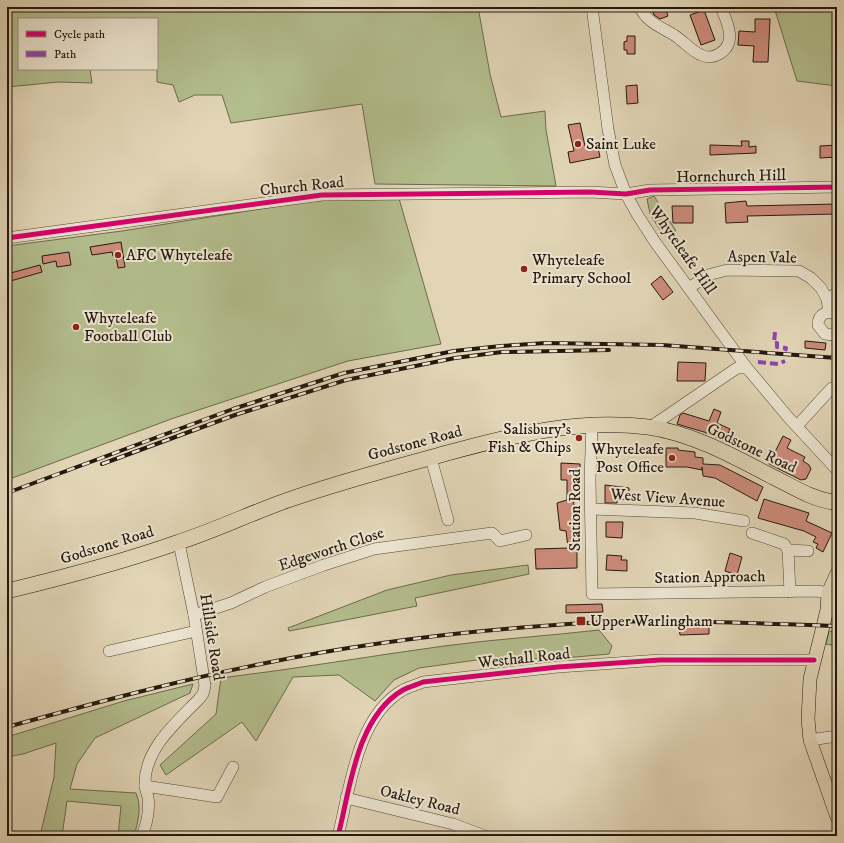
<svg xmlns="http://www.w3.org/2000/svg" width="844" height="843" font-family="'IM FELL DW Pica',serif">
<rect width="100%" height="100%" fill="#e1d5b6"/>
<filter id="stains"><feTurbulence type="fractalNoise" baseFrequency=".005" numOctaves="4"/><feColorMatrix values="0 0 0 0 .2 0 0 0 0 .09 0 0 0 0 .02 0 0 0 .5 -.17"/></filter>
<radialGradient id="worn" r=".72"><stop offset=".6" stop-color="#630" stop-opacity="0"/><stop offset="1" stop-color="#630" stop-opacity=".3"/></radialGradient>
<g fill="#b3bd8d" stroke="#6c6a4e">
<polygon points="7,7 478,7 490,74 501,117 545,111 546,130 556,186 375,184 362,104 231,123 222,95 195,95 179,102 173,85 157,82 157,19 19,19 19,69 90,69 92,83 58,82 7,87"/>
<polygon points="774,7 837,7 837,86 797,81"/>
<polygon points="398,195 441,344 348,361 174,418 7,480 7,246 122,231 304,202"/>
<polygon points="654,196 676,231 662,233 650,214 647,199"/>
<polygon points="528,565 529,574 415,598 417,606 289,631 288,628 387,590 451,575"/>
<path d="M599 630 612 646 609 654 553 659H484L419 668 394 680 375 701 339 675 293 677 256 741 242 722 166 775 160 765 216 714 221 678C296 669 370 656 444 646 496 639 547 636 599 630Z"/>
<polygon points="829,631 837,632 837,646 826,644"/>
<path d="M193 684 190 693 95 738 77 764 70 789 136 793C142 807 138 822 134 836H118L121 806 67 801 62 836H40L54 777 56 743 23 754 7 757V737L124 701Z"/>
</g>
<g fill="#cd8c7b" stroke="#24180f">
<polygon points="651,7 665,7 668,16 660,19 654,15"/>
<polygon points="704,10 715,40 701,45 690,15"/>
<polygon points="755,19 770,19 768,62 753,62 754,46 738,45 739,31 755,32"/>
<polygon points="627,36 635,36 635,54 627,54 627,50 624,50 624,42 627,41"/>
<polygon points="637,85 638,103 627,104 626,86"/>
<polygon points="580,123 585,146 597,143 600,157 570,163 568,152 574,151 568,125"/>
<polygon points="741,141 749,141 749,147 756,146 756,153 710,155 710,145 742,146"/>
<polygon points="837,145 837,157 820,158 820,146"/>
<polygon points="746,201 747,206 837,204 837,214 747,216 748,222 726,223 725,203"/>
<polygon points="672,206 693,206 693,223 673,223"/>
<polygon points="121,242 125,267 118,268 116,256 113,256 112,252 92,255 90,247"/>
<polygon points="69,252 71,265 57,267 56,261 43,264 42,256"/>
<polygon points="40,265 42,272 7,282 7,274"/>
<polygon points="661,276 673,292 663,300 651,284"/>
<polygon points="805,341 826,343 825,350 805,348"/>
<polygon points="678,362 706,363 705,381 677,381"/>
<polygon points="714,409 721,412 717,423 730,429 725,441 704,432 677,424 680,415 683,413 709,421"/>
<polygon points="783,436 791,440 787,448 805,457 803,461 809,465 811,469 806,479 801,480 769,464"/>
<polygon points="666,448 678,448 678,450 695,452 695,457 703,458 703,464 720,465 763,487 757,501 715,478 703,476 702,467 702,470 687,467 666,467"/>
<polygon points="561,463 580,464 580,498 573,498 579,539 577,539 577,568 536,569 535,549 568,548 566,531 560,530 557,503 567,500 567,480 561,480"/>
<polygon points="605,485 629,488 629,500 617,499 617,503 605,503"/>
<polygon points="764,499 809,513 806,521 832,533 823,552 816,548 818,544 813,542 816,537 804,531 758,518"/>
<polygon points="606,522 623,522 622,538 606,537"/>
<polygon points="730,553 742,557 737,575 725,571"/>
<polygon points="607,555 622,556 621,560 627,560 627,571 606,570"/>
<polygon points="602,604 603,612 566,613 566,605"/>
<polygon points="679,627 709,627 709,634 680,635"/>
</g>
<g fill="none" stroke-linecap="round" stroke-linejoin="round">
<defs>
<g id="minor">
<polyline points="592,7 608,129 615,165 626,194 637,214 655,242 747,368 788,417 837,470"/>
<path d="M640 7C646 22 661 27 674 35 683 41 692 51 701 55 707 58 714 57 719 54 738 43 727 22 721 7"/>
<polyline points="7,238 322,195 590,192 626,194 650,190 837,187"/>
<polyline points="689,288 708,275 727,270 799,271 811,278 821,288 827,299 829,312"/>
<polyline points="827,299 837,293"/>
<path d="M837 315C828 309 818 314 818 325L825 334 833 335 837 333"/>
<polyline points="592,425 590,479 592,594 817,591 828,593"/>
<polyline points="797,426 828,392 832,388 837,389"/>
<polyline points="649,428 737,368 747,368"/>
<polyline points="431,458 448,520"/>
<polyline points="591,509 695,513 744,521"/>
<polyline points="752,533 784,544 788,550 808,551"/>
<polyline points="788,550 790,592"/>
<polyline points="194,615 231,603 265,587 324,565 374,549 492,533 500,541 526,535"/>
<polyline points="109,651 196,631"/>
<polyline points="810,740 837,736"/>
<polyline points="145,786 217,797 233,767"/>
<polyline points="346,798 453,824 485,836"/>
<path d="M142 836C147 823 150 811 148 797 147 793 145 789 145 785 144 749 176 723 199 699L203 694 205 686 194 615 179 543"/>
<path d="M338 836C350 790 356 717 403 690 409 687 416 685 423 682L558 667 660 660H814"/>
</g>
<polyline id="major" points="837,573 828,593 827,610 810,679 808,719 810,740 837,817"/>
<path id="highway" d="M7 591C65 577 123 562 179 542 216 530 251 513 288 500 342 481 396 467 451 452 517 434 579 419 648 427 692 433 735 457 773 477 792 486 811 499 833 502"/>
</defs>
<use href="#minor" stroke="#534739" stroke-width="12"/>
<use href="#major" stroke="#24180f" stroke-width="14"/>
<use href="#highway" stroke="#24180f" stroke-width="16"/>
<use href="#minor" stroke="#ece4d0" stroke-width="11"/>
<use href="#major" stroke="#e1d5b6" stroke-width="13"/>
<use href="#highway" stroke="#e1d5b6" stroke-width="15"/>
<defs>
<g id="rail">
<polyline points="102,464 235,415 346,380 455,358 502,352 609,350"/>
<polyline points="7,493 233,409 344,373 454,351 501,346 546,343 662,345 837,358"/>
<path d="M7 727C91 704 176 681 261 664 353 645 448 633 542 626 640 617 738 623 837 626"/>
</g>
</defs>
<use href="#rail" stroke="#24180f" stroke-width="4"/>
<use href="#rail" stroke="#ece4d0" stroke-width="2.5" stroke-dasharray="8" stroke-linecap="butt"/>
<g stroke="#8e44ad" stroke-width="4" stroke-dasharray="8 4" stroke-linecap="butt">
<polyline points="775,332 774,343 777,343 777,347 786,348 785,351"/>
<polyline points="758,362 778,364 785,361"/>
</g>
<defs>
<g id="cycleway">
<polyline points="7,238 322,195 590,192 626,194 650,190 837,187"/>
<path d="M338 836C350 790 356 717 403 690 409 687 416 685 423 682L558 667 660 660H814"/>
</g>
</defs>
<use href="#cycleway" stroke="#ece4d0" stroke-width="8"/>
<use href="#cycleway" stroke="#d6006c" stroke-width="5"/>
</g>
<g fill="#8f2418" stroke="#ece4d0" stroke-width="1.5">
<circle cx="578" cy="144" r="4"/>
<circle cx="118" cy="255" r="4"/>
<circle cx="524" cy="269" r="4"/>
<circle cx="76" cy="327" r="4"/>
<circle cx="579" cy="438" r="4"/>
<circle cx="672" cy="458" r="4"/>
<rect x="576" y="616" width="10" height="10" rx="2"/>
</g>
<g text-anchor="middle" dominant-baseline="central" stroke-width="4" stroke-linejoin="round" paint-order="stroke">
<g font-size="16" fill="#24180f" stroke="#ece4d0" text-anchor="start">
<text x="586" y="144">Saint Luke</text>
<text x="126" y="255">AFC Whyteleafe</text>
<text x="532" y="260">Whyteleafe<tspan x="532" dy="18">Primary School</tspan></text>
<text x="84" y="318">Whyteleafe<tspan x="84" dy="18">Football Club</tspan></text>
<text x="571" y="429" text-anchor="end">Salisbury’s<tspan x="571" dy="18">Fish &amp; Chips</tspan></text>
<text x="664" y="449" text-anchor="end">Whyteleafe<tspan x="664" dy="18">Post Office</tspan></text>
<text x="590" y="621">Upper Warlingham</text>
</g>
<g font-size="16" fill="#24180f" stroke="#ece4d0">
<text transform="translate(731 176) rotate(-1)">Hornchurch Hill</text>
<text transform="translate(302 186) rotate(-6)">Church Road</text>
<text transform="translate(683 250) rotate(55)">Whyteleafe Hill</text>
<text transform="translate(762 257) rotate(1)">Aspen Vale</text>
<text transform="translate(415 443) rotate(-15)">Godstone Road</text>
<text transform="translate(752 448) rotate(25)">Godstone Road</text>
<text transform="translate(668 498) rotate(4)">West View Avenue</text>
<text transform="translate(575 510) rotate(-90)">Station Road</text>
<text transform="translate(107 545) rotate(-17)">Godstone Road</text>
<text transform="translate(331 549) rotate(-18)">Edgeworth Close</text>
<text transform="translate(710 577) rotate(-1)">Station Approach</text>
<text transform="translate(212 637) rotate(81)">Hillside Road</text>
<text transform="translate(524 658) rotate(-6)">Westhall Road</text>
<text transform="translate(420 800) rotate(14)">Oakley Road</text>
</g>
</g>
<rect width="844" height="843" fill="none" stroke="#e1d5b6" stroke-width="24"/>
<rect x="8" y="8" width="828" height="827" fill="none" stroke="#24180f" stroke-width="2"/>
<rect x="12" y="12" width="820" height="819" fill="none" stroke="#24180f"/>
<rect x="18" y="18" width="140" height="52" fill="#ece4d0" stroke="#9c9283"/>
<rect x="26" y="31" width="20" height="6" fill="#d6006c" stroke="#9c9283"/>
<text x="54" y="38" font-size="12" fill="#24180f">Cycle path</text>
<rect x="26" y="51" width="20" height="6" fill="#8e44ad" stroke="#9c9283"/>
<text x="54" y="58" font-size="12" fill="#24180f">Path</text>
<rect width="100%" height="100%" filter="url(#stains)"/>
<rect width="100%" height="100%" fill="url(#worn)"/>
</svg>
